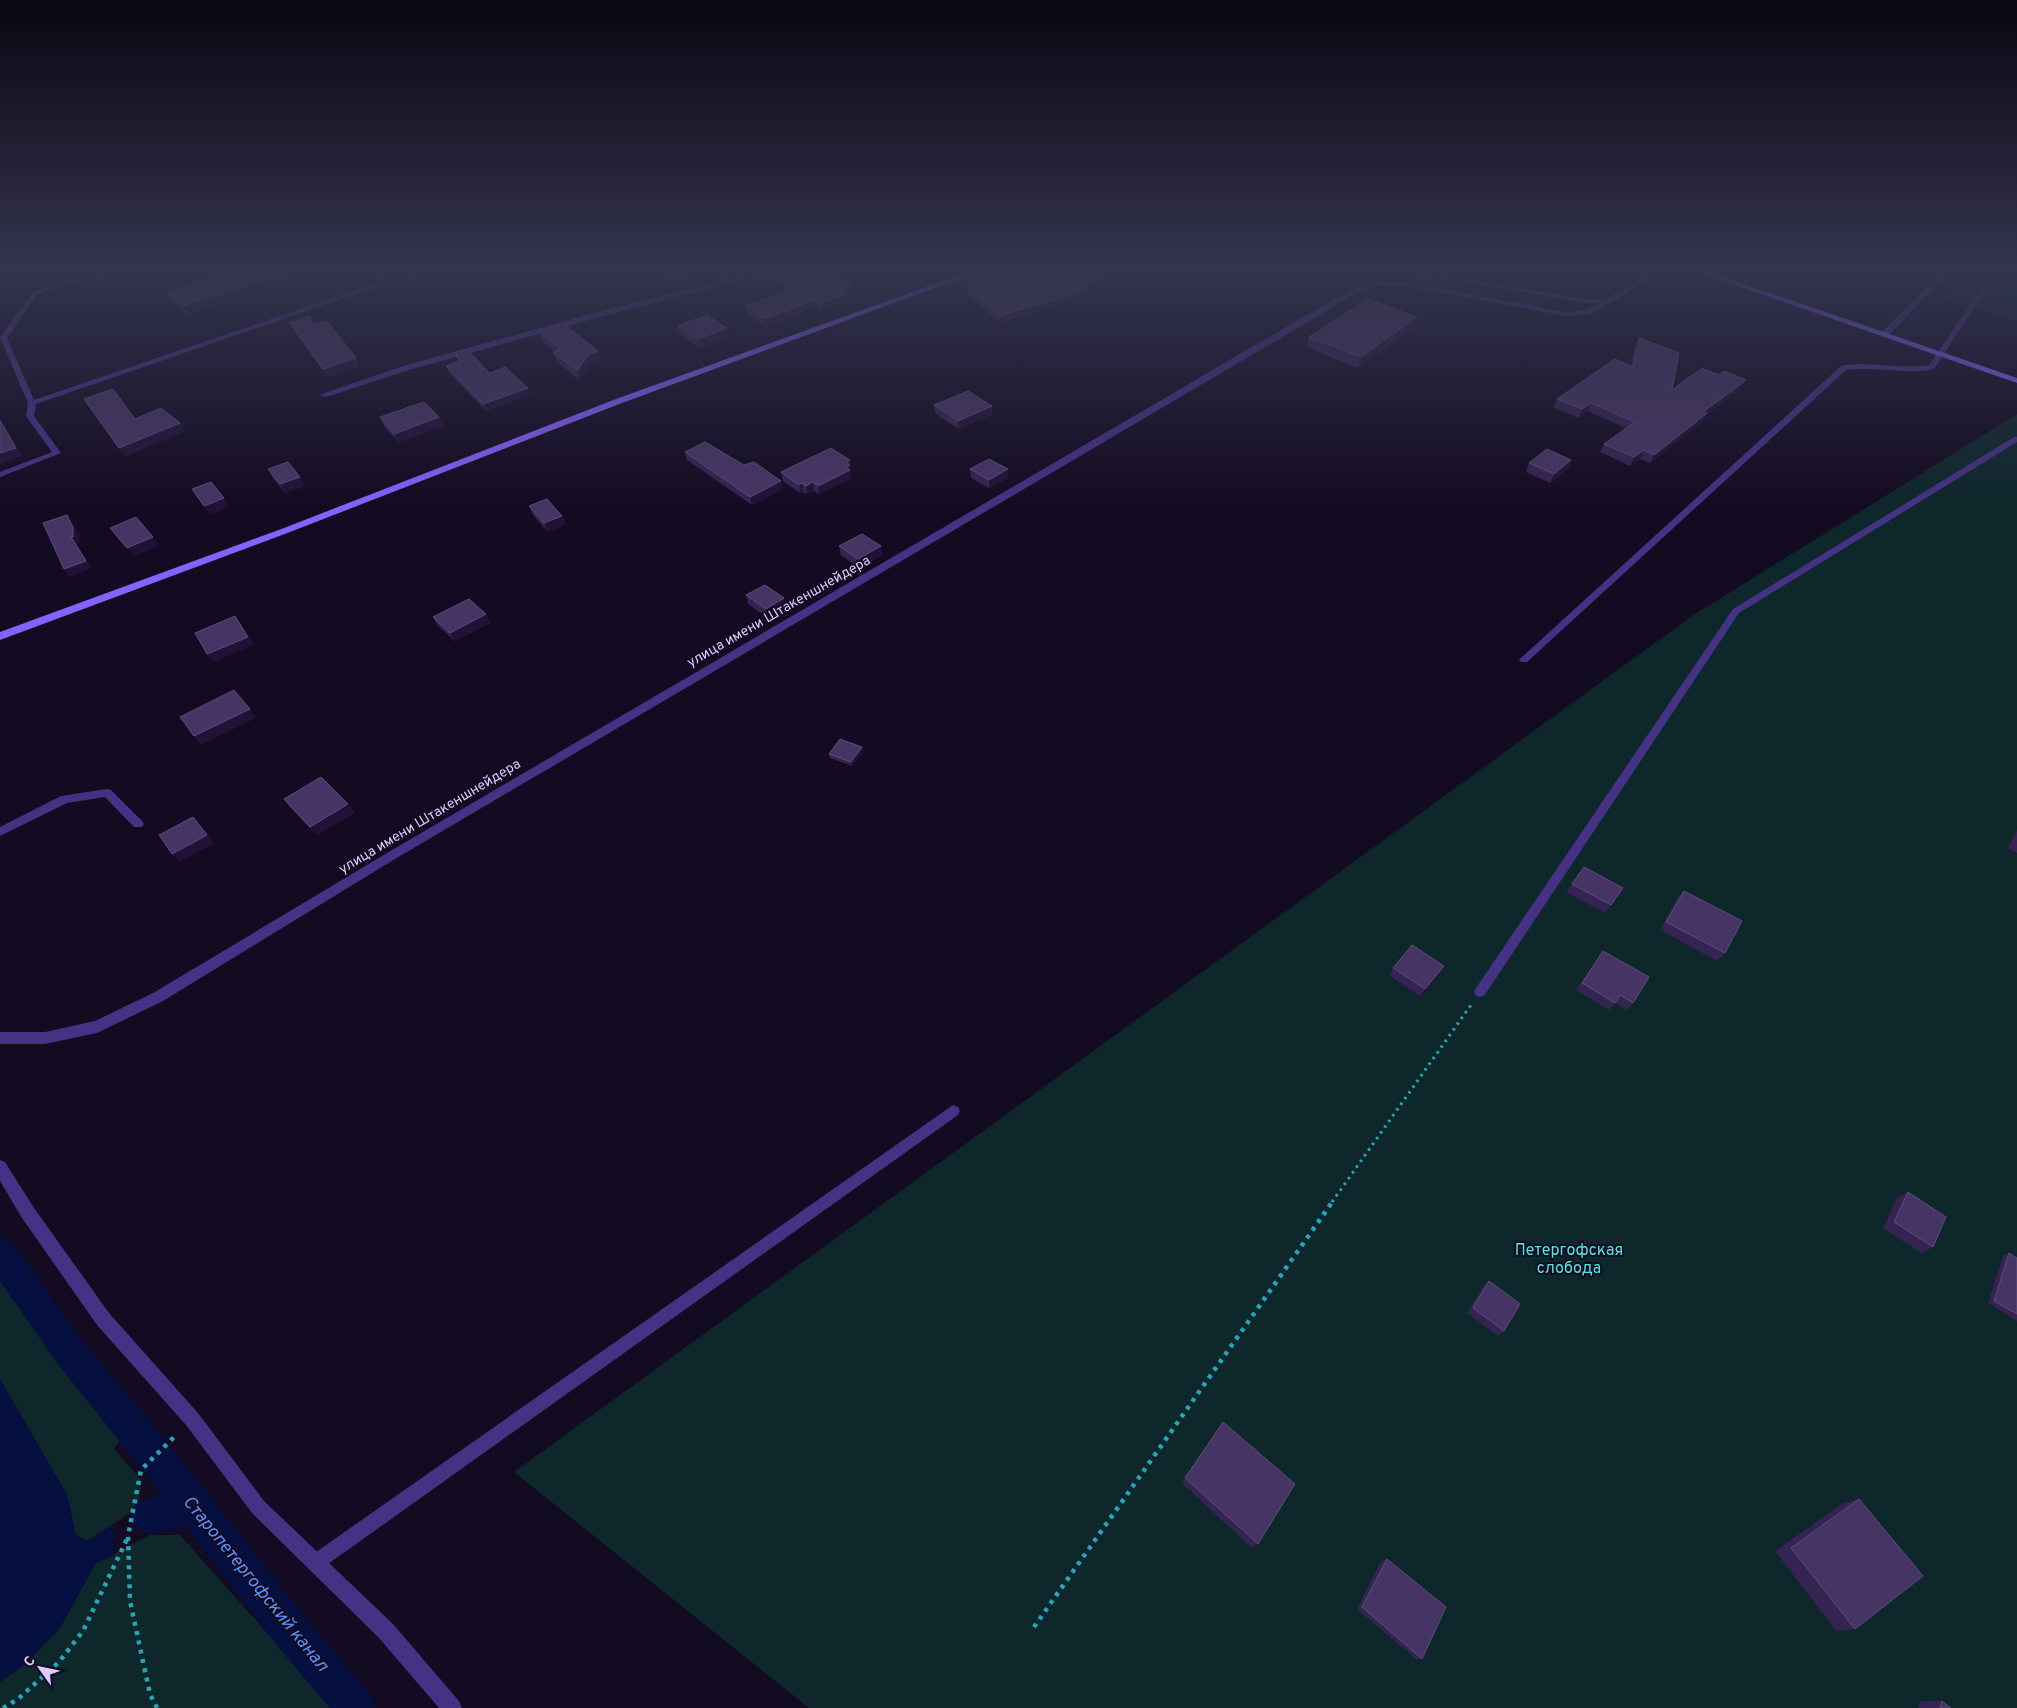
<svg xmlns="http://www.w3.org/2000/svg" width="2017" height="1708" font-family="Overpass,sans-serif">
<rect width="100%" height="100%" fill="#130b21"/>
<g fill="#0e272b">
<polygon points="1979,268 2017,268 2017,321 1944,298"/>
<polygon points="2017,414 2017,1708 809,1708 514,1472 1692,616"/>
<polygon points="0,1269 30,1316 120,1441 114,1449 142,1481 137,1508 88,1541 76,1536 67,1495 0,1379"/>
<polygon points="150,1535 180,1535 334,1708 0,1708 0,1682 28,1662 84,1584 96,1563"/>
</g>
<polygon fill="#050f40" points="0,1379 67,1495 76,1536 88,1541 113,1524 115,1555 96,1563 60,1628 28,1662 0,1682"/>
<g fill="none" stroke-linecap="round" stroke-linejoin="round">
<polyline stroke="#050f40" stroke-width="4.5" points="1901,325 1967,268"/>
<polygon fill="#050f40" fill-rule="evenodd" points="0,1237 11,1242 82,1340 169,1445 307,1620 370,1694 376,1708 330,1708 279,1648 185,1525 149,1534 136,1529 131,1516 136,1503 162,1494 58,1364 0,1281"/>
<polyline stroke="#24a6bb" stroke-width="3" stroke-dasharray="2.5 4.5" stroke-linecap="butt" points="1332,1202 1471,1005"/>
<g stroke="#24a6bb" stroke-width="4.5" stroke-dasharray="4 5.5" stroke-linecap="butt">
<polyline points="1034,1627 1333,1201"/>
<polyline points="3,1708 18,1699 59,1662 83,1631 128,1537"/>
<polyline points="157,1708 150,1694 130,1601 128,1536 141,1470 177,1434"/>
</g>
<g fill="#453284" fill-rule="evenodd">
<polygon points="110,268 120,268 37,294 7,338 34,400 385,280 369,268 376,268 391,278 421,268 431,268 36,404 34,416 61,453 0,477 0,472 52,452 26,416 28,403 0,337 33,292"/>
<polygon points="714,268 722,268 737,279 732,280"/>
<polygon points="1385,268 1401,268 1586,299 1607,299 1610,301 1607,303 1586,303"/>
<path d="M2000 268H2007L1991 282 1934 369C1905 375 1875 366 1846 370L1527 662H1521L1519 660 1521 658 1841 366C1870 360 1899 370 1929 365L1987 280Z"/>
<polygon points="2014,437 2017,437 2017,442 1739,613 1484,996 1480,997 1476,996 1474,992 1476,988 1733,609"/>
<polygon points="107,789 111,790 142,821 144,824 142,827 134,827 105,797 67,803 0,836 0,827 61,796"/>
<polygon points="953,1105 958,1107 960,1111 958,1115 321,1569 315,1571 309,1569 307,1563 309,1557"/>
</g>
<g fill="#453284" fill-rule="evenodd">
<polygon points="775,268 788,268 611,314 409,370 326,397 319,395 403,366 605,310"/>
<polygon points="1660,268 1670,268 1591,314 1566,316 1406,286 1378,285 1357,293 395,859 163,1001 97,1033 45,1044 0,1044 0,1032 45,1032 95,1021 153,993 387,853 1351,289 1377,281 1406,282 1566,312 1586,310"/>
<polygon points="1945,268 1953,268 1887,337 1881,337 1881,333"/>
<polygon points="0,1160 5,1162 34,1208 109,1313 198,1413 264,1501 393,1624 459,1701 462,1708 439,1708 379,1638 252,1513 186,1425 97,1325 22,1218 0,1181"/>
</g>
<g fill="#8562ff" fill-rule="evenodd">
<polygon points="978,268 989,268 622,403 290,532 0,640 0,632 284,528 616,399"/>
<polygon points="1686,268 1698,268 2017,378 2017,383"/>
</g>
</g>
<g fill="#352351">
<polygon points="216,268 279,268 289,282 187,314 171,300 166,292 222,274"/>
<polygon points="655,268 698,268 699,275 676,283"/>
<polygon points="861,268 838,276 854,293 847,296 848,301 821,310 817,307 766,326 747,313 745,306 787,291 768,277 766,270"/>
<polygon points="1452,268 1483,268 1481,273 1452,269"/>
<polygon points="1106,276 1106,282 1088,289 1089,290 1089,296 1000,322 966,293 967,281"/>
<polygon points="310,316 314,324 360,366 328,377 294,331 290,323"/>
<polygon points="678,326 727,328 729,337 700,348 680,334"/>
<polygon points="1414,328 1358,368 1307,347 1309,337"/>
<polygon points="540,332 598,351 600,359 591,363 579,380 556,361 553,352 555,352 542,341"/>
<polygon points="1639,338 1672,390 1741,388 1706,415 1702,422 1650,463 1640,459 1630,466 1600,452 1604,444 1626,428 1588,411 1578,418 1554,407 1557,399 1631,366 1635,346"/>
<polygon points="446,366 490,373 530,395 486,411 449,373"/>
<polygon points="934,405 992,406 992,415 958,429 935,413"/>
<polygon points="380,417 439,417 443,426 398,442 384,426"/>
<polygon points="685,452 781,481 783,489 752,505 687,460"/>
<polygon points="1571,460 1568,469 1550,483 1526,472 1529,463"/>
<polygon points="268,469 305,486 285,493 273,478"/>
<polygon points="850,469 851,478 819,494 814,491 807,494 803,492 800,493 783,481 781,472"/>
<polygon points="970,469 1008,478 989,488 971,478"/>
<polygon points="529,506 562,516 566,524 548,532 533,515"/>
<polygon points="839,546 881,546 882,555 859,568 841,555"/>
<polygon points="746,595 786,607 768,618 748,604"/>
<polygon points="486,614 490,623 455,641 438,626 433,617"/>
<polygon points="862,747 863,751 852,766 830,758 829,754"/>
<polygon points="284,799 348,804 354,813 317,835 290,807"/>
<polygon points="2017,830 2017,853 2008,848"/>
<polygon points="1584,867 1623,888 1605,913 1566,892"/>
<polygon points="1684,891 1725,953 1717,961 1660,930 1677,899"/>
<polygon points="1603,951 1633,1003 1626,1010 1615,1003 1609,1010 1576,990"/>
<polygon points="1444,966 1439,974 1421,997 1389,975 1393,968"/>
<polygon points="1908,1192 1933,1247 1921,1253 1883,1228 1897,1198"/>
<polygon points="2009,1253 2017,1258 2017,1321 1988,1303 2003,1256"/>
<polygon points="1489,1281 1504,1331 1498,1336 1467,1313 1483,1286"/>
<polygon points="1219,1428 1258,1544 1252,1548 1182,1483"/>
<polygon points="1859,1499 1855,1629 1836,1631 1775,1551 1842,1504"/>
<polygon points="1387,1559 1422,1659 1416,1659 1357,1609 1381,1561"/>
<polygon points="1921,1701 1942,1701 1951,1708 1918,1708"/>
</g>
<g fill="#201236">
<polygon points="693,268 698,268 699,275 676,283 674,274"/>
<polygon points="841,268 861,268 832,278 831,271"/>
<polygon points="285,273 289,282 187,314 182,306"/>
<polygon points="1106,276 1106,282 1083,291 1083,286"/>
<polygon points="854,286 854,293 847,296 848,301 821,310 820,303 842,290"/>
<polygon points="1089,290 1089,296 1000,322 1000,316"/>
<polygon points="816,300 817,307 766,326 764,319"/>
<polygon points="1417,317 1414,328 1358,368 1361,357"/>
<polygon points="727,328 729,337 700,348 698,339"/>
<polygon points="598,351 600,359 591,363 579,380 577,371 588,355"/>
<polygon points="356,358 360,366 328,377 323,369"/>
<polygon points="1746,380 1741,388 1706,415 1702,422 1650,463 1654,455 1703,412"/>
<polygon points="528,388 530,395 486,411 483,404"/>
<polygon points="1591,403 1588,411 1578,418 1582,409"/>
<polygon points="992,406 992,415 958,429 958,421"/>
<polygon points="439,417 443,426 398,442 394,434"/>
<polygon points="0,420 6,429 22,456 0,464"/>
<polygon points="180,423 186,431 125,457 119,448"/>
<polygon points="1644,450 1640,459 1630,466 1634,457"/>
<polygon points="850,460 851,478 819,494 818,486 846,462"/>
<polygon points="1571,460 1568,469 1550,483 1554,474"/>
<polygon points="1008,469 1008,478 989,488 989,480"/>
<polygon points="300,477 305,486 285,493 280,484"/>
<polygon points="781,481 783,489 752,505 750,497"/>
<polygon points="813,482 814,491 807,494 806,486"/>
<polygon points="802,483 803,492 800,493 799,485"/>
<polygon points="224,498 230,507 210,515 204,506"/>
<polygon points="67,515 72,522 79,535 79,544 77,544 91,568 70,577 64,569 71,537"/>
<polygon points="562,516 566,524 548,532 544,523"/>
<polygon points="153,537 159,546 134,556 127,548"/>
<polygon points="881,546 882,555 859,568 858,559"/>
<polygon points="784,598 786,607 768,618 766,609"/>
<polygon points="486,614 490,623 455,641 450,633"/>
<polygon points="235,616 254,645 214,662 207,654"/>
<polygon points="250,709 256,718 201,745 194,736"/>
<polygon points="862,747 863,751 852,766 851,762"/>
<polygon points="348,804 354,813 317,835 310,827"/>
<polygon points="193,817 201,825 214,843 180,862 172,854"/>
<polygon points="1444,966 1439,974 1421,997 1425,989"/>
</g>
<g fill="#463564" stroke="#5e4c7c">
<polygon points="220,268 279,268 285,273 182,306 166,292 225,273"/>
<polygon points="665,268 693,268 674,274"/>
<polygon points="771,268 841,268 831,271 854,286 842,290 847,294 820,303 816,300 764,319 745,306 792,290 766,270"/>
<polygon points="1000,268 1093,268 1106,276 1083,286 1089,290 1000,316 966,288 974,285 967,281"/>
<polygon points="1368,299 1417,317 1361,357 1309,337"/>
<polygon points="707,315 727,328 698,339 678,326"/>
<polygon points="310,316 313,324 327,321 356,358 323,369 290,323"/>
<polygon points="564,324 598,351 588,355 577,371 553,352 561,350 540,332"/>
<polygon points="1639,338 1679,353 1672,390 1702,368 1719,375 1724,371 1746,380 1703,412 1707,413 1654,455 1644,450 1634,457 1604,444 1635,422 1591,403 1582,409 1557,399 1615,359 1633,367"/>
<polygon points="466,349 490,373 505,367 528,388 483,404 446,366 459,361 455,352"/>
<polygon points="113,389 135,419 161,408 180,423 119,448 84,399"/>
<polygon points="968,391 992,406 958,421 934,405"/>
<polygon points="424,402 439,417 394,434 380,417"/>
<polygon points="0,420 16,448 0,453"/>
<polygon points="705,442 744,465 754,462 781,481 750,497 685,452"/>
<polygon points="831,448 850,460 846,462 850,465 846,467 850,470 818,486 813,482 806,486 802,483 799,485 781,472"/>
<polygon points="1547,449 1571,460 1554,474 1529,463"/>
<polygon points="989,459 1008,469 989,480 970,469"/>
<polygon points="288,462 300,477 280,484 268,469"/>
<polygon points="211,482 224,498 204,506 192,489"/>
<polygon points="547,499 562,516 544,523 529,506"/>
<polygon points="67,515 73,528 73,537 71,537 86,561 64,569 43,523"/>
<polygon points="136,517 153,537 127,548 110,528"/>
<polygon points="862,534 881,546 858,559 839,546"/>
<polygon points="765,585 784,598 766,609 746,595"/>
<polygon points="469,599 486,614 450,633 433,617"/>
<polygon points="235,616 248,637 207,654 195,633"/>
<polygon points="234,690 250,709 194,736 180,717"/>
<polygon points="840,739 862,747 851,762 829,754"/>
<polygon points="321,777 348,804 310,827 284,799"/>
<polygon points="193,817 207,835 172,854 159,835"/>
<polygon points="1584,867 1623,888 1611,905 1572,884"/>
<polygon points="1684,891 1742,921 1725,953 1666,922"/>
<polygon points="1412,945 1444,966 1425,989 1393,968"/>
<polygon points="1603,951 1649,977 1633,1003 1620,995 1615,1003 1582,983"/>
<polygon points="1908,1192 1946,1217 1933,1247 1894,1222"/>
<polygon points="2009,1253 2017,1258 2017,1314 1994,1301"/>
<polygon points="1489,1281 1520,1304 1504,1331 1473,1308"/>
<polygon points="1223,1422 1295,1484 1258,1544 1185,1478"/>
<polygon points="1859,1499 1923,1576 1855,1629 1791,1548"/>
<polygon points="1387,1559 1446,1607 1422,1659 1362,1607"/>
<polygon points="1942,1701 1951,1708 1940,1708"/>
</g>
<linearGradient id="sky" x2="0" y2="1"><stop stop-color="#0a0612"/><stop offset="0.53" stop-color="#33344e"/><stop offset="1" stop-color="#33344e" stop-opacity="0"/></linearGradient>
<rect width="2017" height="507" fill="url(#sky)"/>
<g text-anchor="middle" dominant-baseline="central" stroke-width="4" stroke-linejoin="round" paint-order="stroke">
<g font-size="14" fill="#dbcbff" stroke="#130b21">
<text transform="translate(779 612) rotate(-30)">улица имени Штакеншнейдера</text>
<text transform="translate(430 817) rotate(-31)">улица имени Штакеншнейдера</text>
</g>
<g font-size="16" fill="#4ee8e0" stroke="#130b21">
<text x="1569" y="1251">Петергофская<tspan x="1569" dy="18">слобода</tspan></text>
</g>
<g font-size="18" font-style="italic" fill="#5992ff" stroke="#130b21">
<text transform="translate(255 1584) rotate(51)">Старопетергофский канал</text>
</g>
</g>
<g transform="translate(40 1668) rotate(303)" stroke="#130b21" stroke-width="4" paint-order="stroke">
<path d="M0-4L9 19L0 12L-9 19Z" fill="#dbcbff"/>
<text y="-8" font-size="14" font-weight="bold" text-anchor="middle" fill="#dbcbff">С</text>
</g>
</svg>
